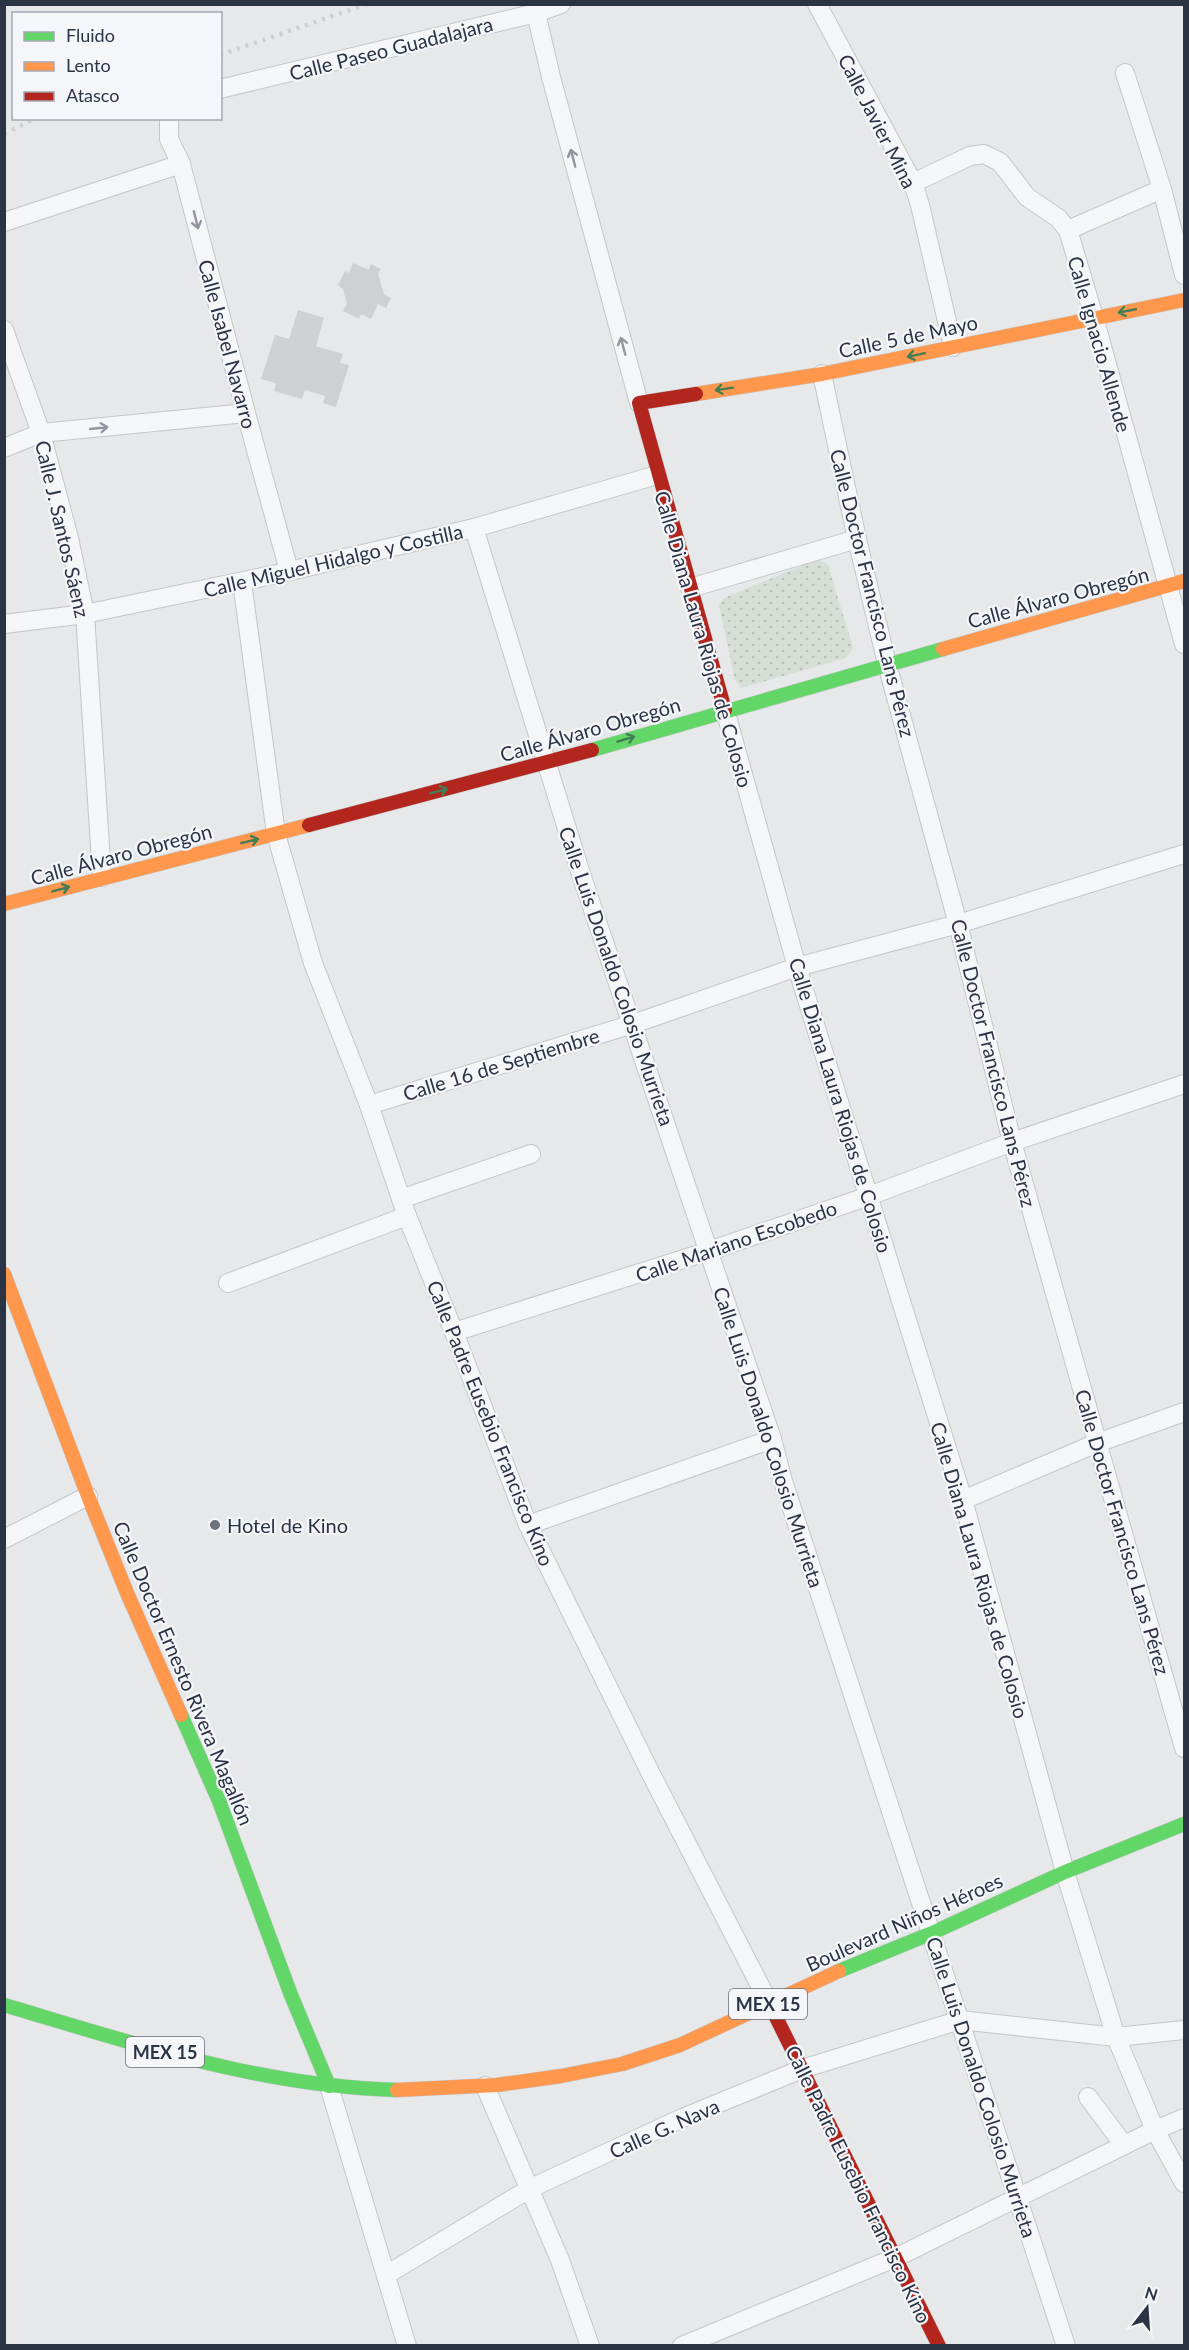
<svg xmlns="http://www.w3.org/2000/svg" width="1189" height="2350" font-family="Lato,sans-serif">
<defs>
<pattern id="park-dots" width="8" height="8" patternUnits="userSpaceOnUse" patternTransform="scale(1.5)"><rect width="8" height="8" fill="#d6ded6"/><path d="M2 2h.1M6 6h.1" fill="none" stroke="#b8bfb9" stroke-width="1.8" stroke-linecap="round"/></pattern>
</defs>
<rect width="100%" height="100%" fill="#e6e8ea"/>
<polygon fill="url(#park-dots)" points="818,559 828,565 853,648 846,658 741,688 735,680 719,605 724,598"/>
<g fill="#ced0d3">
<polygon points="353,263 369,270 371,264 381,269 378,274 384,294 391,298 386,308 378,304 371,319 361,314 359,319 343,311 347,304 343,289 338,285 345,271 349,273"/>
<polygon points="298,310 324,318 316,346 343,354 340,363 349,365 336,407 323,403 325,396 305,390 302,399 274,391 276,383 261,379 275,335 289,339"/>
</g>
<g fill="none" stroke-linecap="round" stroke-linejoin="round">
<defs>
<g id="street">
<polyline points="817,4 913,183 920,205 953,347"/>
<polyline points="536,13 551,77 639,403"/>
<polyline points="1125,73 1162,189 1184,275"/>
<polyline points="220,89 536,13 561,4"/>
<polyline points="169,118 169,139 181,164 246,413 289,571"/>
<polyline points="913,183 970,156 984,154 1000,162 1027,197 1058,218 1068,230 1094,317 1184,644"/>
<polyline points="4,222 181,164"/>
<polyline points="1068,230 1162,189"/>
<polyline points="4,330 41,433 69,538 85,614 102,877"/>
<polyline points="822,374 857,539 887,664 958,924 1012,1142 1184,1748"/>
<polyline points="4,448 41,433 246,413"/>
<polyline points="474,528 581,874 772,1439 783,1481 1066,2346"/>
<polyline points="242,582 276,834 313,963 369,1105 407,1216 454,1332 528,1525 651,1774 769,2003"/>
<polyline points="690,588 857,539"/>
<polyline points="4,624 85,614 277,574 474,528 657,475"/>
<polyline points="725,710 797,967 963,1500 1065,1872 1116,2037 1155,2130 1184,2183"/>
<polyline points="369,1105 633,1024 797,967 958,924 1184,854"/>
<polyline points="401,1199 531,1154"/>
<polyline points="228,1283 407,1216"/>
<polyline points="454,1332 709,1251 869,1196 1012,1142 1184,1084"/>
<polyline points="963,1500 1097,1443 1184,1412"/>
<polyline points="528,1525 772,1439"/>
<polyline points="4,1539 88,1496"/>
<polyline points="329,2086 407,2346"/>
<polyline points="485,2086 560,2260 590,2346"/>
<polyline points="1088,2097 1124,2145"/>
<polyline points="386,2275 529,2189 680,2119 802,2069 960,2020 1116,2037 1184,2030"/>
<polyline points="682,2346 897,2257 1155,2130 1184,2118"/>
</g>
<g id="fast">
<polyline points="592,750 943,649"/>
<polyline points="181,1715 219,1801 291,1995 329,2086"/>
<polyline points="839,1971 932,1933 1065,1872 1184,1824"/>
<path d="M4 2005C133 2043 261 2087 397 2090"/>
</g>
<g id="slow">
<polyline points="696,394 822,374 1184,300"/>
<polyline points="943,649 1184,581"/>
<polyline points="4,904 309,825"/>
<polyline points="4,1274 88,1496 127,1593 181,1715"/>
<polyline points="397,2090 497,2085 561,2076 622,2064 680,2045 839,1971"/>
</g>
<g id="jam">
<polyline points="696,394 639,403 725,710"/>
<polyline points="309,825 592,750"/>
<polyline points="769,2003 939,2346"/>
</g>
</defs>
<use href="#street" stroke="#c4c6c8" stroke-width="20"/>
<use href="#fast" stroke="#c4c6c8" stroke-width="15"/>
<use href="#slow" stroke="#c4c6c8" stroke-width="15"/>
<use href="#jam" stroke="#c4c6c8" stroke-width="15"/>
<use href="#street" stroke="#f5f6f7" stroke-width="18"/>
<use href="#fast" stroke="#63d668" stroke-width="14"/>
<use href="#slow" stroke="#ff974d" stroke-width="14"/>
<use href="#jam" stroke="#b3261e" stroke-width="14"/>
<g stroke="#cecfd2" stroke-width="4.5" stroke-dasharray="3 6" stroke-linecap="butt">
<polyline points="220,55 367,4"/>
<polyline points="4,134 36,118"/>
</g>
</g>
<defs><path id="oneway-shaft" d="M-6 0H5M1.5-3L5.5 0L1.5 3" fill="none" stroke-width="1.6" stroke-linecap="round" stroke-linejoin="round" transform="scale(1.5)"/></defs>
<g stroke="#90959e">
<use href="#oneway-shaft" transform="translate(573 158) rotate(-105)"/>
<use href="#oneway-shaft" transform="translate(196 220) rotate(76)"/>
<use href="#oneway-shaft" transform="translate(623 346) rotate(-105)"/>
<use href="#oneway-shaft" transform="translate(99 428) rotate(-6)"/>
</g>
<g stroke="#447d55">
<use href="#oneway-shaft" transform="translate(1127 311) rotate(169)"/>
<use href="#oneway-shaft" transform="translate(916 355) rotate(168)"/>
<use href="#oneway-shaft" transform="translate(724 389) rotate(171)"/>
<use href="#oneway-shaft" transform="translate(626 739) rotate(-17)"/>
<use href="#oneway-shaft" transform="translate(439 791) rotate(-15)"/>
<use href="#oneway-shaft" transform="translate(250 841) rotate(-14)"/>
<use href="#oneway-shaft" transform="translate(61 889) rotate(-15)"/>
</g>
<circle fill="#6c737f" stroke="#f4f6f9" stroke-width="2" cx="215" cy="1525" r="6"/>
<g text-anchor="middle" dominant-baseline="central" stroke-width="4.5" stroke-linejoin="round" paint-order="stroke">
<g fill="#f4f6f9" stroke="#676e7b" stroke-width="1.5">
<rect x="729" y="1989" width="78" height="30" rx="4.5"/>
<rect x="126" y="2037" width="78" height="30" rx="4.5"/>
</g>
<g font-size="18" font-weight="bold" fill="#2b3445">
<text x="768" y="2004">MEX 15</text>
<text x="165" y="2052">MEX 15</text>
</g>
<g font-size="20" fill="#2b3445" stroke="#f4f6f9">
<text transform="translate(391 48) rotate(-14)">Calle Paseo Guadalajara</text>
<text transform="translate(878 121) rotate(63)">Calle Javier Mina</text>
<text transform="translate(908 336) rotate(-12)">Calle 5 de Mayo</text>
<text transform="translate(228 344) rotate(75)">Calle Isabel Navarro</text>
<text transform="translate(1100 344) rotate(74)">Calle Ignacio Allende</text>
<text transform="translate(63 529) rotate(77)">Calle J. Santos Sáenz</text>
<text transform="translate(333 560) rotate(-13)">Calle Miguel Hidalgo y Costilla</text>
<text transform="translate(873 593) rotate(76)">Calle Doctor Francisco Lans Pérez</text>
<text transform="translate(1058 597) rotate(-15)">Calle Álvaro Obregón</text>
<text transform="translate(704 639) rotate(74)">Calle Diana Laura Riojas de Colosio</text>
<text transform="translate(590 729) rotate(-16)">Calle Álvaro Obregón</text>
<text transform="translate(121 854) rotate(-15)">Calle Álvaro Obregón</text>
<text transform="translate(617 976) rotate(71)">Calle Luis Donaldo Colosio Murrieta</text>
<text transform="translate(994 1063) rotate(76)">Calle Doctor Francisco Lans Pérez</text>
<text transform="translate(501 1064) rotate(-17)">Calle 16 de Septiembre</text>
<text transform="translate(841 1105) rotate(73)">Calle Diana Laura Riojas de Colosio</text>
<text transform="translate(736 1241) rotate(-19)">Calle Mariano Escobedo</text>
<text transform="translate(491 1423) rotate(68)">Calle Padre Eusebio Francisco Kino</text>
<text transform="translate(769 1437) rotate(72)">Calle Luis Donaldo Colosio Murrieta</text>
<text transform="translate(1123 1532) rotate(74)">Calle Doctor Francisco Lans Pérez</text>
<text transform="translate(980 1570) rotate(74)">Calle Diana Laura Riojas de Colosio</text>
<text transform="translate(184 1673) rotate(67)">Calle Doctor Ernesto Rivera Magallón</text>
<text transform="translate(904 1922) rotate(-24)">Boulevard Niños Héroes</text>
<text transform="translate(982 2087) rotate(72)">Calle Luis Donaldo Colosio Murrieta</text>
<text transform="translate(664 2128) rotate(-24)">Calle G. Nava</text>
<text transform="translate(859 2184) rotate(64)">Calle Padre Eusebio Francisco Kino</text>
</g>
<g font-size="20" fill="#2b3445" stroke="#f4f6f9" text-anchor="start">
<text x="227" y="1525">Hotel de Kino</text>
</g>
</g>
<rect width="1189" height="2350" fill="none" stroke="#2b3445" stroke-width="12"/>
<rect x="12" y="12" width="210" height="108" fill="#f4f6f9" stroke="#a4a8b1" stroke-width="1.5"/>
<rect x="24" y="32" width="30" height="9" fill="#63d668" stroke="#a4a8b1" stroke-width="1.5"/>
<text x="66" y="42" font-size="18" fill="#2b3445">Fluido</text>
<rect x="24" y="62" width="30" height="9" fill="#ff974d" stroke="#a4a8b1" stroke-width="1.5"/>
<text x="66" y="72" font-size="18" fill="#2b3445">Lento</text>
<rect x="24" y="92" width="30" height="9" fill="#b3261e" stroke="#a4a8b1" stroke-width="1.5"/>
<text x="66" y="102" font-size="18" fill="#2b3445">Atasco</text>
<g transform="translate(1147 2308) rotate(17)" stroke="#f4f6f9" stroke-width="4.5" paint-order="stroke">
<path d="M0-4.5L10 22L0 15L-10 22Z" fill="#2b3445"/>
<text y="-9" font-size="16" font-weight="bold" text-anchor="middle" fill="#2b3445">N</text>
</g>
</svg>
